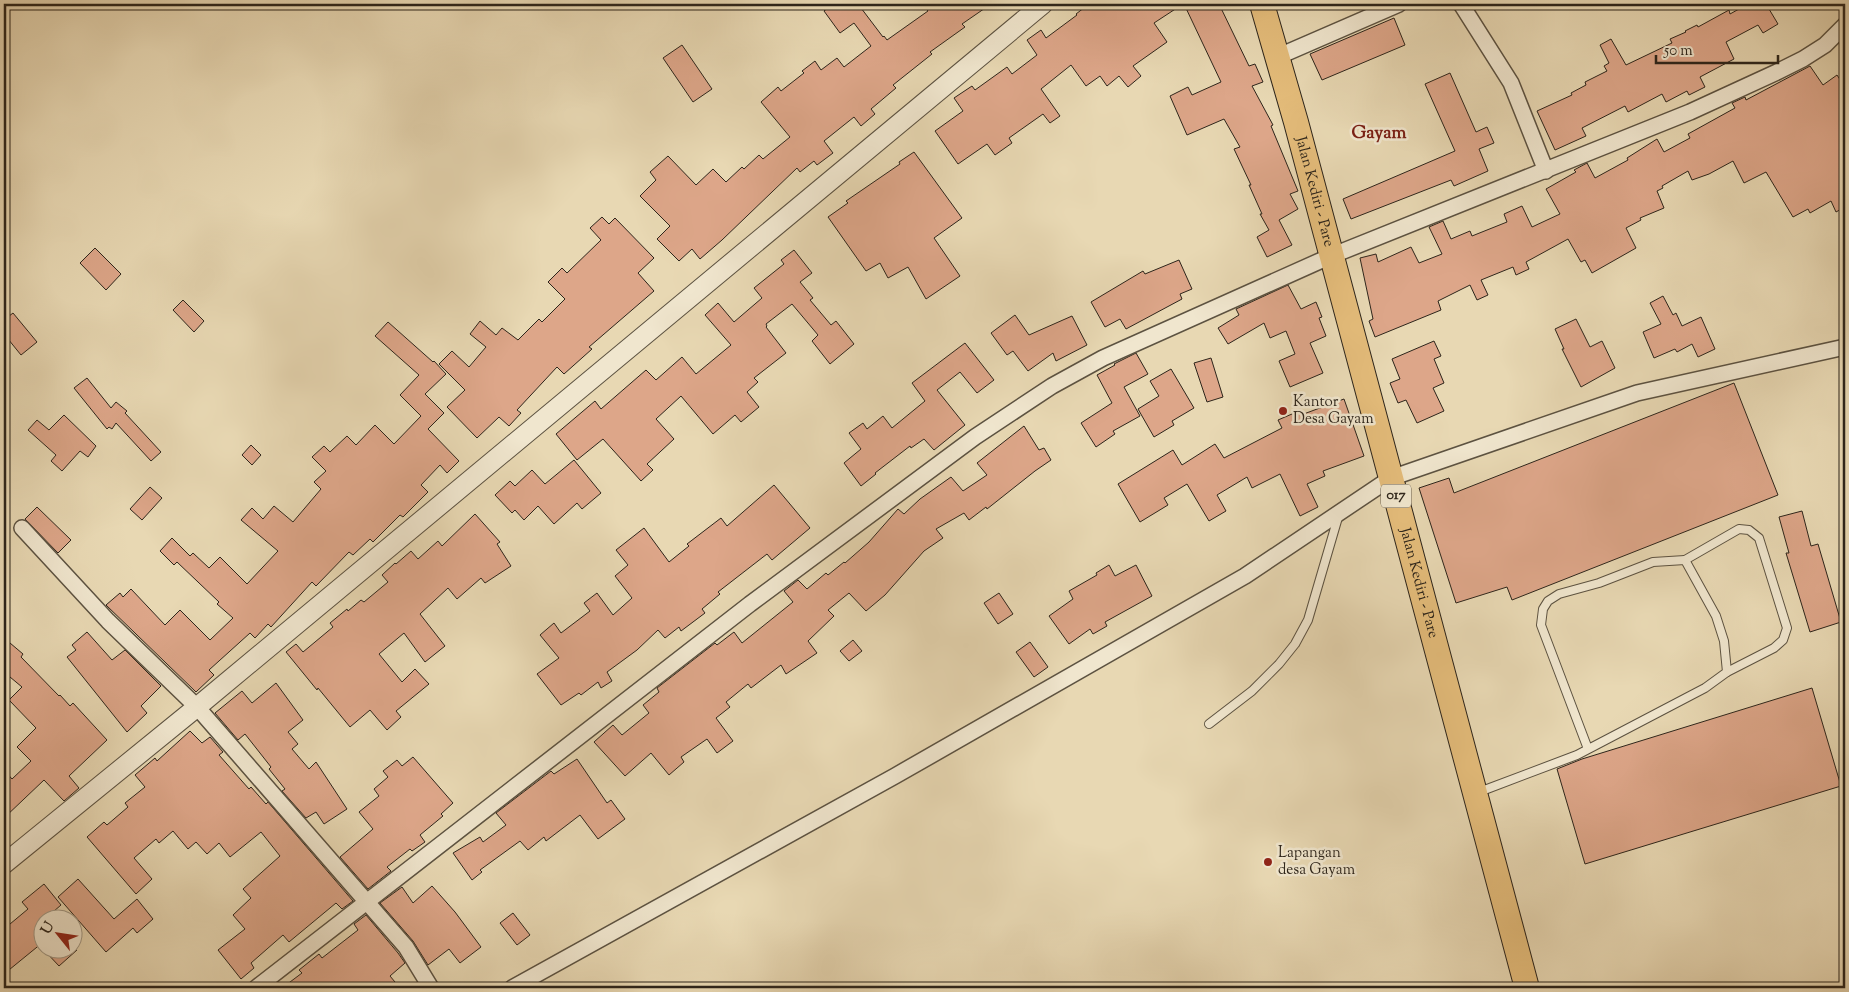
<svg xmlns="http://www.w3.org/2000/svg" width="1849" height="992" font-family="'Sorts Mill Goudy',serif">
<rect width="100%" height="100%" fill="#e8d8b3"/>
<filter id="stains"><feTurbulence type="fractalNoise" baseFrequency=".004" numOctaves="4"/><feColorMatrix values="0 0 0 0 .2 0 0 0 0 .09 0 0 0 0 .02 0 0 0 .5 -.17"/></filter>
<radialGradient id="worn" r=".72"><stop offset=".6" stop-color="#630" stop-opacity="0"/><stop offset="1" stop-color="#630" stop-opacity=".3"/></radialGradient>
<g fill="#dda689" stroke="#2d251b">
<polygon points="833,4 858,4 883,37 884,36 887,40 928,11 922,4 991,4 962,24 965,27 930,52 932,54 893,85 896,88 871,109 875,114 861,126 854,117 824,141 833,153 817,165 814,161 800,172 797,168 722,240 700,259 692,249 679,261 657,239 670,226 640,196 656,180 650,172 668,156 696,185 713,169 726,182 742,167 744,169 759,155 763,159 790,137 761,102 778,87 781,91 804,73 802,71 815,61 821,70 837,58 844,67 871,46 854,23 840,33 824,11"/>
<polygon points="1089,4 1183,4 1154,23 1167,42 1133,66 1141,76 1128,87 1119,76 1107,86 1100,76 1086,86 1071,65 1041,89 1060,116 1050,123 1043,114 1009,138 1012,143 995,155 987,144 958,164 935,131 963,111 954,98 972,86 975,90 1007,67 1012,74 1037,55 1027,40 1041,30 1046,38 1077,15 1076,14"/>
<polygon points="1184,4 1219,4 1249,66 1255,64 1263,82 1252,86 1273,125 1271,126 1298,191 1290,194 1298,209 1279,220 1292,245 1267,257 1257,237 1269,230 1260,214 1262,214 1249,185 1251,185 1234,149 1240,147 1224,119 1187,135 1170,96 1188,87 1192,95 1221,82"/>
<polygon points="1748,4 1766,4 1778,24 1763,33 1758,25 1726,42 1734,59 1700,77 1705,87 1689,95 1687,91 1666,102 1662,94 1628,112 1625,106 1582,128 1586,136 1555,150 1537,111 1572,95 1571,93 1586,85 1585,82 1607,71 1604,66 1609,63 1600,45 1611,39 1626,65 1672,43 1670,39 1686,32 1685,31 1697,25 1698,27 1729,10 1730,14"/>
<polygon points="1394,18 1405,45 1322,80 1310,54"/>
<polygon points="682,45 712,89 693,102 663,58"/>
<polygon points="1810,66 1823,85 1837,75 1845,87 1845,207 1836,212 1831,201 1810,213 1808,209 1793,217 1766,172 1744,183 1733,161 1709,174 1692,180 1688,171 1662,186 1663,188 1657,191 1664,208 1640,218 1641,220 1626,228 1636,248 1592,273 1585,260 1581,262 1568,239 1526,262 1529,269 1516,275 1513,267 1481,280 1488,295 1477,300 1470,285 1438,301 1441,310 1375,337 1369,321 1373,319 1360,258 1376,254 1378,262 1411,247 1419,263 1442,254 1429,227 1443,221 1451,239 1470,231 1472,236 1507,222 1504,214 1522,206 1532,227 1560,214 1546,189 1576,172 1574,170 1587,163 1595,178 1628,160 1627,158 1657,139 1664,152 1690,138 1688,134 1735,108 1732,103 1745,97 1746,100"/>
<polygon points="1450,73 1476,132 1487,127 1494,143 1479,149 1488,171 1454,186 1451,180 1351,219 1343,199 1455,151 1425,84"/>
<polygon points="914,152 962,218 934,238 960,276 926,299 908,267 888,278 880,263 866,271 828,217 848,203 846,201 900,164 899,162"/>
<polygon points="602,217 609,224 615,218 654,258 638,273 654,291 589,347 592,349 564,374 557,367 517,410 521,413 509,426 499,417 477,438 447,407 465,390 439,364 452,351 469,367 486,347 470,334 480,321 496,335 502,328 518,340 539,319 542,322 565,299 548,282 562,268 567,273 601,240 590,228"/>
<polygon points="95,248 121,274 106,290 80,263"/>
<polygon points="794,250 812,273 800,282 813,298 810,300 831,325 836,321 854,344 830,364 812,341 818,335 792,304 766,324 767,326 766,327 786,353 754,378 758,382 747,392 759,407 741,422 735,415 713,434 681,396 656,419 674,439 647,464 653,470 641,481 603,439 577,460 556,434 595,401 601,409 646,370 656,380 682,357 696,374 731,345 705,315 718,303 734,322 762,298 754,288 784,264 781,260"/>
<polygon points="1179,260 1192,289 1180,294 1182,299 1126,329 1120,319 1105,327 1091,302 1143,271 1145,274"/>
<polygon points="1288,285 1301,309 1316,302 1322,317 1319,318 1326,336 1310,343 1323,373 1290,387 1279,361 1295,354 1286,331 1270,338 1264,323 1228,344 1218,328 1239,315 1236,309"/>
<polygon points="1663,296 1673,315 1676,313 1682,326 1701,317 1715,349 1698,357 1692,344 1677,352 1675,349 1654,358 1643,332 1661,324 1650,303"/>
<polygon points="183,300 204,321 194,332 173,310"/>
<polygon points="13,313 37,342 21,355 4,334 4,320"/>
<polygon points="1015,315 1029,335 1072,316 1087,345 1056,361 1053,353 1028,371 1013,351 1007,355 991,333"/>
<polygon points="1576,319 1590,347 1602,341 1615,368 1581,387 1562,349 1564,349 1555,329"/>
<polygon points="388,322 433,362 434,361 446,374 425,394 444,413 428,429 459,461 447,473 440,465 421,485 428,492 403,517 400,515 373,542 370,539 353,555 349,552 316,586 312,582 271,627 268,624 255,638 250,633 209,670 214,675 196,692 106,605 120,593 123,597 131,589 165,625 180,610 210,640 233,618 217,604 219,602 177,562 174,565 160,551 172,538 190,556 193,553 209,568 220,557 247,584 278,551 241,520 252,508 263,519 274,506 293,522 321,489 314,482 326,471 312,457 324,446 330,452 347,436 356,445 375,425 394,444 421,416 400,395 419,375 375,336"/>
<polygon points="1434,341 1441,356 1434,359 1444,383 1433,388 1444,411 1417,423 1406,400 1398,403 1390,383 1400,379 1392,359"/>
<polygon points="965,343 994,380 977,393 960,372 937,390 965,425 934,450 924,439 911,448 910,446 875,473 876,474 861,486 844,463 861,449 849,433 863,423 867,429 883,416 892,428 925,401 912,383"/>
<polygon points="1136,353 1148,374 1124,387 1140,416 1113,431 1115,434 1096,447 1081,423 1112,403 1097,375 1115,365 1114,364"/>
<polygon points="1211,358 1223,397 1207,402 1194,363"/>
<polygon points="1171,369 1194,408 1172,421 1174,425 1154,437 1138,409 1159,396 1150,381"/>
<polygon points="87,378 111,408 116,402 127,411 125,413 161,452 151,461 116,423 112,429 109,427 107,429 74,388"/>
<polygon points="1734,383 1778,495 1512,600 1507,587 1456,603 1419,488 1449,478 1454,493"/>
<polygon points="1344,399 1364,456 1323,471 1325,476 1307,484 1318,507 1300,516 1280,474 1252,488 1247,477 1217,495 1226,511 1209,521 1187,484 1164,498 1168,505 1140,522 1118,484 1173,450 1182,465 1215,444 1224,458 1282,428 1278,420 1299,411 1301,415"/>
<polygon points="64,415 96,446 88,457 80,451 62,471 51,461 56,455 28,430 37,420 49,430"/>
<polygon points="1024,426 1039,450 1044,448 1051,460 1035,471 987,509 986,507 969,520 964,513 936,529 943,538 924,551 885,595 866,611 849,593 828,610 834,616 808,641 817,653 786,674 781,665 751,688 748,684 726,702 730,707 716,718 733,741 717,753 707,739 681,757 684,762 669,775 651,753 625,776 594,742 613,725 622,735 649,713 643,705 659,692 657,688 715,643 717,645 734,632 742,643 793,602 784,591 798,580 807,589 826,573 828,575 844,562 845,563 869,542 898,509 904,514 920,499 951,477 963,491 987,475 977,463"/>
<polygon points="251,445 261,455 252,465 242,455"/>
<polygon points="574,460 601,493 582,509 577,503 554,524 538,506 524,520 515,510 512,513 495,495 510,481 515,486 532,470 545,484"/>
<polygon points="774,485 810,528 772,560 767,554 718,592 720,594 702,609 705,613 681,631 679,627 665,638 658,630 637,650 607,672 612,681 601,688 598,682 581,695 579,693 561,705 537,674 559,658 540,635 554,623 561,633 590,611 584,603 597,593 613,615 632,598 615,576 628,565 616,550 644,528 669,562 689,546 687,544 721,518 727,526"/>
<polygon points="150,487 162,498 142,520 130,509"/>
<polygon points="37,507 71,540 58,553 25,519"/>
<polygon points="1802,511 1811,546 1818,544 1841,622 1810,632 1786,553 1789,553 1779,517"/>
<polygon points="475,514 500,542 497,544 511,566 485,583 481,578 457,599 448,588 420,614 445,646 425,662 404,633 379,654 402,682 415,669 429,684 396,711 401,717 387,730 370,710 350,727 318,688 317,690 286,652 296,644 303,652 333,627 330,623 347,609 348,611 361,600 364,602 388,582 382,575 395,563 396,564 411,551 418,559 438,541 442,546"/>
<polygon points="1109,565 1115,576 1136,565 1152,596 1105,622 1107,626 1093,634 1090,629 1069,644 1049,616 1073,599 1069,591 1097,575 1096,573"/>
<polygon points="999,593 1013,614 998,624 984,603"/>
<polygon points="87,632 112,660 125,650 161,686 141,706 147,713 127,732 67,657 76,650 72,645"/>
<polygon points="853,640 862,651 849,661 840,651"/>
<polygon points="1030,642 1048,667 1034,677 1016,652"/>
<polygon points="10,643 23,654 21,657 59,696 60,695 70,706 73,703 107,740 69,776 79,788 64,801 44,780 4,818 4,770 12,779 31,761 17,747 36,728 9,700 22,687 4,672 4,649"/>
<polygon points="276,683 303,720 288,732 298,744 292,749 309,769 316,762 347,809 324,824 316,812 306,818 282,791 285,789 269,769 271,767 245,734 238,740 215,713 242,691 252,703"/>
<polygon points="1812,688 1841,786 1585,864 1557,769 1582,759"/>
<polygon points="190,731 202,743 210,737 223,752 219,755 249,789 251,787 266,804 268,802 353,901 342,909 336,903 289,942 283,935 251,963 254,968 241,979 218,950 245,929 233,915 251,898 243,889 280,856 261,832 230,857 219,843 207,854 196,842 188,849 173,831 159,843 156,839 134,858 152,879 136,894 87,837 104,822 107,825 128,807 125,803 145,787 135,775 155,758 157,761"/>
<polygon points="413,757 453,803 441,814 443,816 420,835 425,842 412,851 410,849 387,867 391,871 368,889 340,857 373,829 359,812 379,796 374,789 388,777 383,771 397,760 402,766"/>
<polygon points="577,759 607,803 611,800 625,819 598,839 580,815 546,841 544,837 528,850 520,841 480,870 482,872 472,880 453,853 480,837 483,842 506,825 496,813 551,771 554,774"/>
<polygon points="78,879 114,919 137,899 153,919 137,933 133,928 106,952 58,897"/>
<polygon points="44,884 61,905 38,925 42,931 42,943 4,974 4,929 28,909 22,902"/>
<polygon points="432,886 455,912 481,947 460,963 449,949 428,965 413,941 380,903 402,887 413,903"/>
<polygon points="513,913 530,935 517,945 500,923"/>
<polygon points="366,915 398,953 405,963 390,976 400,988 282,988 302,973 299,970 319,954 322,958 358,930 354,924"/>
<polygon points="44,950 77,950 59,966"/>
</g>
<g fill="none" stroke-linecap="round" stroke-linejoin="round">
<defs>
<g id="service">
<polyline points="1685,560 1739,529 1749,530 1759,538 1787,628 1783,640 1774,648 1727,672"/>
<polyline points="1209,724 1252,691 1279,664 1295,644 1308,620 1339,514"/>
<polyline points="1476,790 1487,789 1577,755 1705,688 1727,672 1724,641 1716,616 1685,560 1653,562 1599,583 1559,594 1548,601 1543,609 1541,625 1588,749"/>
</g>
<g id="minor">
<polyline points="1461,4 1511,83 1546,171"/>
<polyline points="1277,57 1399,4"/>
<polyline points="22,528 108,621 197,707 406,947 431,988"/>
<polyline points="256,988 750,604 975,437 1052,386 1103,358 1331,256 1690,112 1777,72 1803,59 1825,45 1845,25"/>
<polyline points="512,988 895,776 1245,576 1391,478 1637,393 1845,347"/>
</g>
<polyline id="tertiary" points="4,864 197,707 1043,4"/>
<g id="primary">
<path id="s1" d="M1262 4 1296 122 1527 988"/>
</g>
</defs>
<use href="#service" stroke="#5c5241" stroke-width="10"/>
<use href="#minor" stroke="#5c5241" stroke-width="18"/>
<use href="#tertiary" stroke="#5c5241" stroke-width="21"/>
<use href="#primary" stroke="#2d251b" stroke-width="26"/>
<use href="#service" stroke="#f0e6ce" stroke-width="8"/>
<use href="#minor" stroke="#f0e6ce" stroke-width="15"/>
<use href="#tertiary" stroke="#f0e6ce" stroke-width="19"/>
<use href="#primary" stroke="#e4bc7a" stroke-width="24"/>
</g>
<g fill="#8f2418" stroke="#f0e6ce" stroke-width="2">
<circle cx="1283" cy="411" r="5"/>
<circle cx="1268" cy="862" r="5"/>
</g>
<g text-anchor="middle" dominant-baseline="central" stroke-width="5" stroke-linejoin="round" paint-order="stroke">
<rect fill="#f0e6ce" stroke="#685f51" stroke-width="1" x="1381" y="484.5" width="30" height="23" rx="4"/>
<g font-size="14" font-weight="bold" fill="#2d251b">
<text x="1396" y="496">017</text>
</g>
<g font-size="15" fill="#2d251b" stroke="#f0e6ce">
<text stroke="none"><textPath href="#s1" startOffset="195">Jalan Kediri - Pare</textPath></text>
<text stroke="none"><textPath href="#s1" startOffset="600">Jalan Kediri - Pare</textPath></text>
</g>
<g font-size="15" fill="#2d251b" stroke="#f0e6ce" text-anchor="start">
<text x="1293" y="402">Kantor<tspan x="1293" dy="17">Desa Gayam</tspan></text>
<text x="1278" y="853">Lapangan<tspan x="1278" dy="17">desa Gayam</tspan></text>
</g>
<g font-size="18" font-weight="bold" fill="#7a1f14" stroke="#f0e6ce">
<text x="1379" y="134">Gayam</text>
</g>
</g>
<rect width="1849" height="992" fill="none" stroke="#e8d8b3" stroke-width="20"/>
<rect x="5" y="5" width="1839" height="982" fill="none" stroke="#2d251b" stroke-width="2.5"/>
<rect x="10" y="10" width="1829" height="972" fill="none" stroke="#2d251b"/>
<g transform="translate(58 934) rotate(300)"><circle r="24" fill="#f0e6ce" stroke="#a29986"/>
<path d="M0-4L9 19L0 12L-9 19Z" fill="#8f2418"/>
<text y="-8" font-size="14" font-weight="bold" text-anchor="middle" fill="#2d251b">U</text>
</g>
<path d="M1656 55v8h122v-8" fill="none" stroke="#2d251b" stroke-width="2.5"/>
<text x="1664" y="55" font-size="15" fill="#2d251b" stroke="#f0e6ce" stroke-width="4" paint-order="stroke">50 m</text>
<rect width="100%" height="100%" filter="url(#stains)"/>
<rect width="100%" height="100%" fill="url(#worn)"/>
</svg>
